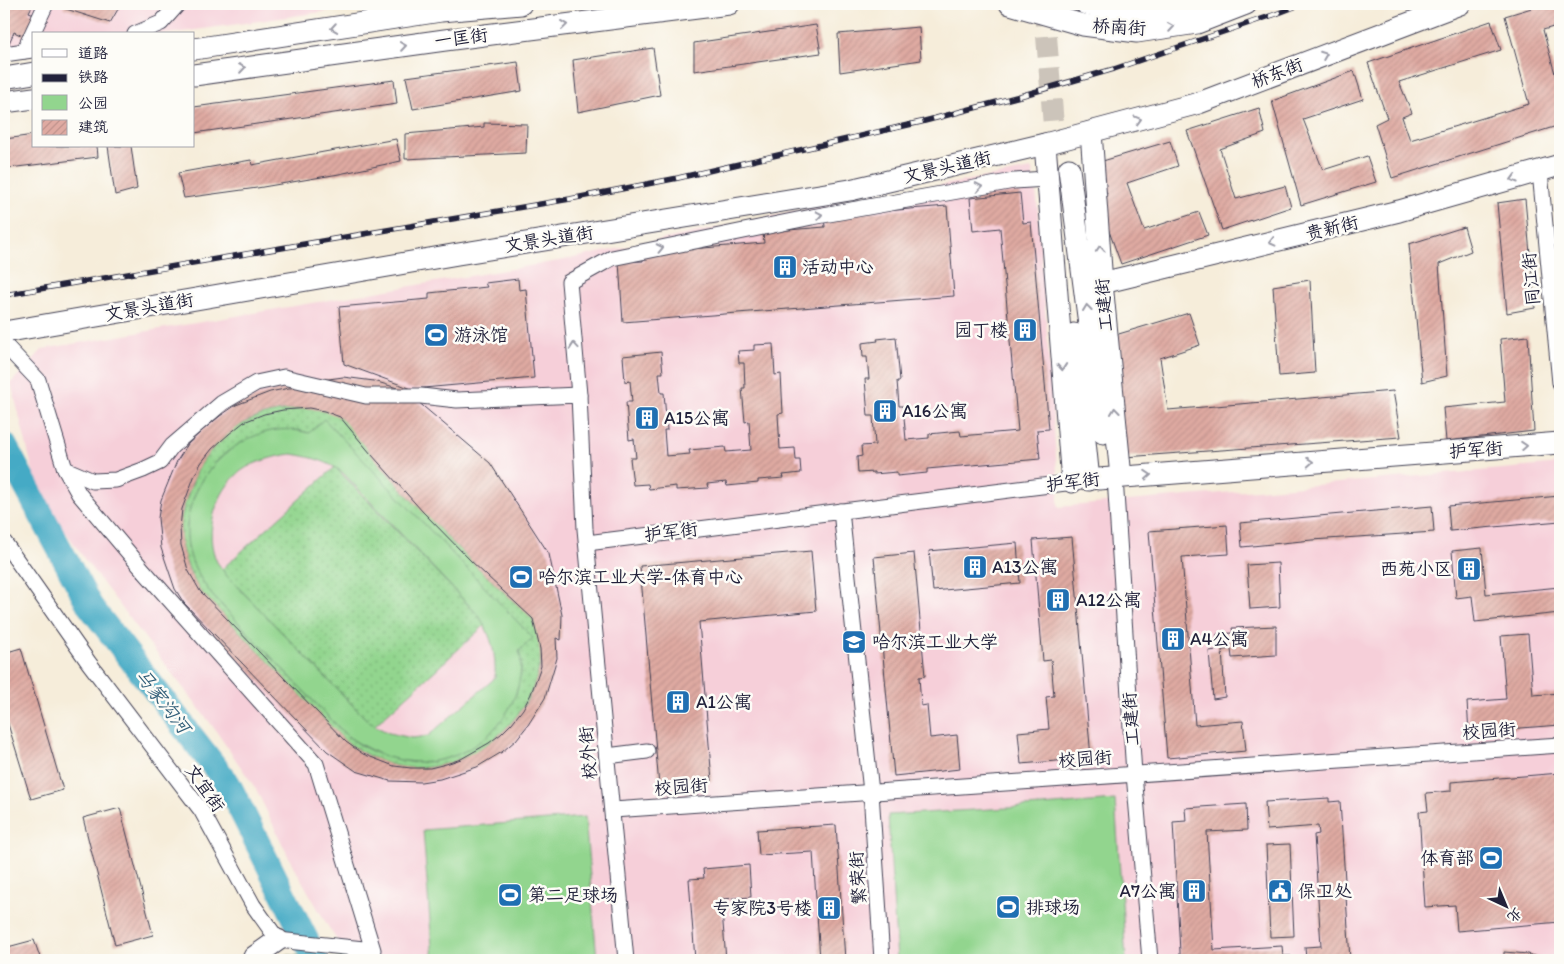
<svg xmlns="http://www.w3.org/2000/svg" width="1564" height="964" font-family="Itim,'LXGW WenKai TC',sans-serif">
<defs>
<pattern id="grass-dots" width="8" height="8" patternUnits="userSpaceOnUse" patternTransform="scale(1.25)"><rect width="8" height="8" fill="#92d58e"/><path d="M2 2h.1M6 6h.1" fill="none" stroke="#7eb77b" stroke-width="1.8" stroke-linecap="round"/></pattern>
<pattern id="building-hatch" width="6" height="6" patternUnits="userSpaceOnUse" patternTransform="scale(1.25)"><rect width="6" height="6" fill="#dfaaa2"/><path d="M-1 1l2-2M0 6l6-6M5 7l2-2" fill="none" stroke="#bf928c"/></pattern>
</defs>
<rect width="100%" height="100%" fill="#fdfcf7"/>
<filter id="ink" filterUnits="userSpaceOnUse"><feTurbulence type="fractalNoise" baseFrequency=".02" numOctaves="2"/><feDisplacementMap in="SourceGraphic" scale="10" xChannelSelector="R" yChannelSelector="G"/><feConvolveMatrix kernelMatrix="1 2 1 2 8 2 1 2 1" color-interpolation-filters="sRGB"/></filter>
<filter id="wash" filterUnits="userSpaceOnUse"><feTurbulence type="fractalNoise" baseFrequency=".0096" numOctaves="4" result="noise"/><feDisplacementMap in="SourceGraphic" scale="20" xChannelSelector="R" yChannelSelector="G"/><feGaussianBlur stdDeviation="1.12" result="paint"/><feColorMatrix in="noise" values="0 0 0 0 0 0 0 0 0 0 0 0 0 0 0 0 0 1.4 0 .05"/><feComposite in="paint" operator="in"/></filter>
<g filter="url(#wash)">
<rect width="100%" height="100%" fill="#f6edda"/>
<g fill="#f6cfd9">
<polygon points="4,4 378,4 168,34 34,34 4,57"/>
<polygon points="1032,169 1037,199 1058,484 1058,507 1560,464 1560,960 350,960 329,928 290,860 256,789 211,724 85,560 38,491 11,383 43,349 564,260 813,208"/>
</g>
<g fill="url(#grass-dots)" stroke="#5a7c64" fill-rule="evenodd">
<path d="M309 408C319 410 334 411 341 418 352 428 361 442 370 453 387 473 405 493 424 512 445 535 467 558 490 579 500 588 509 597 518 605 523 609 528 613 532 618 537 625 539 639 540 647 542 659 539 669 536 680 519 731 466 770 411 768 387 767 365 755 346 742L200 591C189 572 179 550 180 527 181 515 184 505 188 494 192 484 195 475 200 466 208 450 231 429 246 422 266 412 287 410 309 408ZM298 430 309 433 533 638 519 651 521 669 516 694 467 750 438 760 410 762 378 754 362 746 346 735 212 595 197 572 187 525 190 511 200 483 217 461 228 451Z"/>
<polygon points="335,467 479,616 485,625 374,726 368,721 226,575 222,569"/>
<polygon points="344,952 350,960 286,960 286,955 338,958"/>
</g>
<g fill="#92d58e" stroke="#5a7c64" fill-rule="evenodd">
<path d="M324 419 533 638 519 651C522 660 521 668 520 677 513 724 468 762 421 762 392 762 369 751 346 735L212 595C202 581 193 568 189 551 177 497 219 442 271 431 284 428 297 430 309 433ZM292 454C311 457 328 461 343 473L479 616C492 637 496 653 495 678L428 736 412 738 389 733 377 727 368 721 226 575C223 570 220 566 217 562 203 532 216 491 241 471 255 461 276 456 292 454Z"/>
<polygon points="1115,800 1126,960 897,960 888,815 1042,806"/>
<polygon points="585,817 597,960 433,960 423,830"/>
</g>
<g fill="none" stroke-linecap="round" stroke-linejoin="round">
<polyline stroke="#45aac5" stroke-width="26" points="4,445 90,606 228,784 316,960"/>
</g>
<g id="blocks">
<g fill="url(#building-hatch)" fill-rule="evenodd">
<polygon points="4,4 33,4 29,12 36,15 25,37 14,32 6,50 4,49"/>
<polygon points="65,4 121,4 110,23 63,8"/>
<polygon points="1545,4 1560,4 1560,25 1543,30 1560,92 1560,125 1392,178 1375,124 1387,118 1368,63 1491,21 1501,50 1399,82 1412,113 1402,117 1410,140 1529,104 1505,16"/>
<polygon points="816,25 821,53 694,71 694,43"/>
<polygon points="919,27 921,60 840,72 838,34"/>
<polygon points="653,48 660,95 578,112 573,60"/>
<polygon points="518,62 522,91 413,109 406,77"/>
<polygon points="1354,71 1363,99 1303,119 1323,170 1367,156 1376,182 1301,205 1272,101"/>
<polygon points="394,80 397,104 194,133 194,107"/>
<polygon points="1259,108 1265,133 1220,149 1236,199 1285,186 1291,207 1222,230 1187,131"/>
<polygon points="484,123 527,124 526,153 405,159 405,134 484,127"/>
<polygon points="34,135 34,146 97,146 98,157 9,168 5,139"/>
<polygon points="396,139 401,161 339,174 257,188 184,198 178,173 251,160 252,165"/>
<polygon points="1170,141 1178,166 1127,183 1144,230 1199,212 1208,235 1121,264 1097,198 1107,194 1096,163"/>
<polygon points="108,146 131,146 137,189 115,195"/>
<polygon points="1020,193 1023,223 1031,222 1049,429 1037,430 1040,459 927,469 927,473 897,476 897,472 874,474 874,472 858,473 857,457 862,456 861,446 875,445 873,416 868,416 865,379 869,379 867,357 863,357 862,343 878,341 877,339 896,337 900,381 897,381 899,406 903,406 906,440 929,438 929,434 960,431 961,436 1018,431 1000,228 973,231 970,198"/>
<polygon points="1525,199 1535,308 1507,313 1497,203"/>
<polygon points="947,206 954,296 623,322 619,262 643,261 643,253 764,243 763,232 825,227 824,216"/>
<polygon points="1464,227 1471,251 1439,264 1447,376 1422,382 1409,244"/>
<polygon points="518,279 519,290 526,289 534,378 412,389 344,364 339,307 429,299 429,293 487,287 485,283"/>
<polygon points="1310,280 1315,373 1279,376 1273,286"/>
<polygon points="1189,313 1200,345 1160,358 1168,410 1393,391 1401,437 1125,457 1112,336"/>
<polygon points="1528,336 1534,431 1446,441 1443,408 1505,402 1500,339"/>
<polygon points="773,344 775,375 781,374 783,413 778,414 780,449 795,448 796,460 800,460 801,473 783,475 784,478 758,480 758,483 727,486 726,482 707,484 708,488 676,490 676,486 649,489 648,484 633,485 630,458 636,458 634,439 629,440 626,402 632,402 630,381 625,382 623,356 661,352 663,373 659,373 661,393 664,393 667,430 664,430 666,456 690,454 689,450 725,447 726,452 751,450 749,421 745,422 742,388 745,388 744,363 739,363 738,351 754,350 754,345"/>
<path d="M343 377 374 381 404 390 490 463 549 554 562 615 561 640 556 638 557 658 545 698 528 725 516 740 502 752 477 767 440 779 421 782 390 781 356 771 327 751 184 603 175 589 161 548 158 518 161 500 177 461 188 444 203 430 220 416 236 405 270 392 289 388 305 387 315 381ZM309 408 324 411 340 417 371 454 423 512 471 561 533 619 540 649 541 666 531 694 523 709 512 723 501 734 489 743 461 759 446 764 430 768H411L394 766 363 754 346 742 200 591 188 570 181 545 180 528 182 509 194 477 201 463 212 449 229 434 244 422 264 414 283 410Z"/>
<polygon points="1560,496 1560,521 1450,531 1448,506"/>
<polygon points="1432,506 1434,532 1312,540 1242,547 1240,523"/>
<polygon points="1227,525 1229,554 1182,557 1195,725 1243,721 1246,751 1167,758 1149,531"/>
<polygon points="1072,537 1091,758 1021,764 1018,732 1049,729 1046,697 1054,696 1051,660 1043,661 1033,540"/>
<polygon points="1017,543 1020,583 933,591 929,551"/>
<polygon points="1482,548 1486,594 1560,587 1560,613 1475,622 1472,596 1456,598 1452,551"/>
<polygon points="811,551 816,611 699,622 712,781 659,786 640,566"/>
<polygon points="914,553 925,676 919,677 921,706 927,705 930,738 957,735 960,769 894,776 874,557"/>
<polygon points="1278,563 1280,607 1250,609 1247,565"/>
<polygon points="1276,626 1276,655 1232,658 1231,649 1222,650 1225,697 1213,699 1209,651 1217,650 1217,634 1233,633 1232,628"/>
<polygon points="1528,634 1533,695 1560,693 1560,725 1469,732 1467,702 1506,699 1501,636"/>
<polygon points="21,648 63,790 31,799 4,711 4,653"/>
<polygon points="1560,773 1560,922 1457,931 1455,905 1425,907 1419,812 1428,811 1426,793 1451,791 1451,782"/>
<polygon points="1329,798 1329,802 1340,801 1350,960 1306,960 1305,947 1321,946 1314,835 1319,834 1318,826 1267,830 1265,802"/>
<polygon points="1246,804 1247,830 1207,832 1214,950 1282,946 1283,956 1291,956 1291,960 1173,960 1173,957 1180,957 1180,952 1173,822 1186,821 1185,808"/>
<polygon points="120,808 153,935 115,945 83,818"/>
<polygon points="836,825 845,960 820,960 813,852 759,855 757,830"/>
<polygon points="1290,844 1294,936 1270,937 1266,845"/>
<polygon points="749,865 751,897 721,899 726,960 695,960 689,879 704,878 703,869"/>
<polygon points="34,940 41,960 4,960 4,948"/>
<polygon points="1504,952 1528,954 1545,960 1504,960"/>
</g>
</g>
</g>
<g filter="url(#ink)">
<use href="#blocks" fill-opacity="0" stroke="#424053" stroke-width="1"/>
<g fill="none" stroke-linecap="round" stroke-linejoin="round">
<polyline stroke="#ccc4ba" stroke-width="21" stroke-dasharray="21 11" stroke-linecap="butt" points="1044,4 1056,158"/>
<defs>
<g id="street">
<polyline points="135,34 161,23 178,4"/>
<polyline points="24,51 46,4"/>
<polyline points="4,54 32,50"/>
<polyline points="1540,172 1560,383"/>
<polyline points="4,344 38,380 65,469 79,494 144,571 316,764 373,950 278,940 253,905 201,810 89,663 4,542"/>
<polyline points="579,395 569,282 612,258 812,217 1014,181 1047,179"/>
<polyline points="65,469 93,481 116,480 143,470 160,462 172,446 222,403 256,383 284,377 366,396 421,396 457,400 579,395 585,529 626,960"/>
<polyline points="1115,477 1134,774 1150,960"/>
<polyline points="841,511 871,792 882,960"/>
<polyline points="587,543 1082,481"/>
<polyline points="607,756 647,751"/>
<polyline points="613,810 1560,745"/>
</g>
<g id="secondary">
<polyline points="1010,4 1083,25 1137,32 1197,23 1246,4"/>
<polyline points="1086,4 1131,15 1172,12 1204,4"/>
<polyline points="194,49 441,11 521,4"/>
<polyline points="194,75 445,40 729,4"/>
<polyline points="4,78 34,73"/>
<polyline points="4,102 34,98"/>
<polyline points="1091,132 1102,283 1121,477"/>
<polyline points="1045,144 1072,482"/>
<polyline points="1069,169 1103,433"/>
<polyline points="1102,283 1399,211 1560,165"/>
<polyline points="4,332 458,254 850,190 1045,144 1199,103 1460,4"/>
<polyline points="1074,334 1089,480"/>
<polyline points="1099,479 1560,443"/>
<polyline points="253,960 254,957 278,940"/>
</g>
</defs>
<use href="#street" stroke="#424053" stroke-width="17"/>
<use href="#secondary" stroke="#424053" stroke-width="23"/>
<use href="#street" stroke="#fff" stroke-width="15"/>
<use href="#secondary" stroke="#fff" stroke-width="21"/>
<defs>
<polyline id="rail" points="4,295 570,199 678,178 921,122 1020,96 1114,69 1276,14 1302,4"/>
</defs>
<use href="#rail" stroke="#22223b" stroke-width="5.5"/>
<use href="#rail" stroke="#fdfcf7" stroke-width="4" stroke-dasharray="11" stroke-linecap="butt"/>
</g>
<defs><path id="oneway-chevron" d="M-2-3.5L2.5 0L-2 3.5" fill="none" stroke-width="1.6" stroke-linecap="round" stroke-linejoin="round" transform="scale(1.25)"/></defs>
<g stroke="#9c9ca7">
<use href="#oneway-chevron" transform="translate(564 25) rotate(-7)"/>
<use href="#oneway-chevron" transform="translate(1171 27) rotate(-9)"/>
<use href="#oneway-chevron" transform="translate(334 28) rotate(171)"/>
<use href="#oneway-chevron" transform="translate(403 46) rotate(-8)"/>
<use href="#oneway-chevron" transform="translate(1324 55) rotate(-21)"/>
<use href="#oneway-chevron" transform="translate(242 68) rotate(-8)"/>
<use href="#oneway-chevron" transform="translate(1138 120) rotate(-15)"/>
<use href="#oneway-chevron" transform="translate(1514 179) rotate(164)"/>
<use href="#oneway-chevron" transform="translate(979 187) rotate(-10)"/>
<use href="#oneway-chevron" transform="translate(819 215) rotate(-10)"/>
<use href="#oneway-chevron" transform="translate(1272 242) rotate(166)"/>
<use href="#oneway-chevron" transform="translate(660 248) rotate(-12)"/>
<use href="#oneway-chevron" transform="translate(1100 249) rotate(-94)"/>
<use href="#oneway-chevron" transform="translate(1087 308) rotate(-97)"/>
<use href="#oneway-chevron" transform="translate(574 346) rotate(-95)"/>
<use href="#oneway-chevron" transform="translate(1062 367) rotate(85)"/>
<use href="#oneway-chevron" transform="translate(1115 411) rotate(-96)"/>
<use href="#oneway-chevron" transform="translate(1524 446) rotate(-4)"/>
<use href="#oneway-chevron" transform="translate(1310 462) rotate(-4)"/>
<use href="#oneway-chevron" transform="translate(1148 475) rotate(-4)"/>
</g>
</g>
<defs>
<symbol id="building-square" viewBox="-11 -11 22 22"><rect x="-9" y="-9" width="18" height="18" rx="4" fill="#1f6fb2" stroke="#fdfcf7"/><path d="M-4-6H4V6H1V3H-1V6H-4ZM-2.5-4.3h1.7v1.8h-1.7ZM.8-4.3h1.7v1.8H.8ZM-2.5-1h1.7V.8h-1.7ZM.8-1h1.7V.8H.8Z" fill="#fff"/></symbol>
<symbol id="stadium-square" viewBox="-11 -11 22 22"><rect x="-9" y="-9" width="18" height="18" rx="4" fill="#1f6fb2" stroke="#fdfcf7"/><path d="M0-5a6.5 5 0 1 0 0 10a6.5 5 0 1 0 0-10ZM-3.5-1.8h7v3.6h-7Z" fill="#fff"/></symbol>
<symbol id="university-square" viewBox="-11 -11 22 22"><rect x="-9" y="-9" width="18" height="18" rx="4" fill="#1f6fb2" stroke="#fdfcf7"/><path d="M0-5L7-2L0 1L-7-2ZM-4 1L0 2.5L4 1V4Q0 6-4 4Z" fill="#fff"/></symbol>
<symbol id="civic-square" viewBox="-11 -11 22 22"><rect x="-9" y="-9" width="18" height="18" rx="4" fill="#1f6fb2" stroke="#fdfcf7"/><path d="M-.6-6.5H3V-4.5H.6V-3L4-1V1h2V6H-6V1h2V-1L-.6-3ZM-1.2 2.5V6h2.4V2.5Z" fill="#fff"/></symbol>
</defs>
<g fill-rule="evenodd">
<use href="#building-square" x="771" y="253" width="28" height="28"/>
<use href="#building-square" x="1011" y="316" width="28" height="28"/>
<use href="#stadium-square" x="422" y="321" width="28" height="28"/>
<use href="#building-square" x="871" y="397" width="28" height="28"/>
<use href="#building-square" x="633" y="404" width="28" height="28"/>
<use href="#building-square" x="961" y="553" width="28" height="28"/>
<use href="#building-square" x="1455" y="555" width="28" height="28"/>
<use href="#stadium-square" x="507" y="563" width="28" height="28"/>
<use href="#building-square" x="1044" y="586" width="28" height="28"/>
<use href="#building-square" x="1159" y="625" width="28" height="28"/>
<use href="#university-square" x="840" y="628" width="28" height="28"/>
<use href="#building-square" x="664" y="688" width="28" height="28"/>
<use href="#stadium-square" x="1477" y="844" width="28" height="28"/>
<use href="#building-square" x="1180" y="877" width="28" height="28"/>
<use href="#civic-square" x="1266" y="877" width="28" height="28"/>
<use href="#stadium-square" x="496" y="881" width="28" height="28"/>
<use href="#stadium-square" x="994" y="893" width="28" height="28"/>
<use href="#building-square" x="815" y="894" width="28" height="28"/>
</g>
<g text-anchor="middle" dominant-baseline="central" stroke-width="5" stroke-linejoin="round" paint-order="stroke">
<g font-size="18" fill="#22223b" stroke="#fdfcf7">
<text transform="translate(1119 27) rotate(3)">桥南街</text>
<text transform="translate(461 38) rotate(-7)">一匡街</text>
<text transform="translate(1277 73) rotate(-21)">桥东街</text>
<text transform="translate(947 167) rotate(-13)">文景头道街</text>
<text transform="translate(1332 228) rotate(-14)">贵新街</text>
<text transform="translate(549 239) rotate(-9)">文景头道街</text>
<text transform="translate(1531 279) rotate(-95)">同江街</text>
<text transform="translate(1104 305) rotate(-95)">工建街</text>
<text transform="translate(149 307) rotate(-10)">文景头道街</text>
<text transform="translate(1476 450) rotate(-4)">护军街</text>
<text transform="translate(1073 482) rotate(-7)">护军街</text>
<text transform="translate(671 532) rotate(-7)">护军街</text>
<text transform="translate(1131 719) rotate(-94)">工建街</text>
<text transform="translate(1489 731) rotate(-4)">校园街</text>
<text transform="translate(588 753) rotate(-95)">校外街</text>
<text transform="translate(1085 759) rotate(-4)">校园街</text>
<text transform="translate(681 787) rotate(-4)">校园街</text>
<text transform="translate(205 788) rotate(55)">文宜街</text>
<text transform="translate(858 878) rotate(-94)">繁荣街</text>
</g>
<g font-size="18" fill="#22223b" stroke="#fdfcf7" text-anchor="start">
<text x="802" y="267">活动中心</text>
<text x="1008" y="330" text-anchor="end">园丁楼</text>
<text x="454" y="335">游泳馆</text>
<text x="902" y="411">A16公寓</text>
<text x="664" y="418">A15公寓</text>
<text x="992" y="567">A13公寓</text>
<text x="1452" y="569" text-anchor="end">西苑小区</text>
<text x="538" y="577">哈尔滨工业大学-体育中心</text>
<text x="1076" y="600">A12公寓</text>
<text x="1190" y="639">A4公寓</text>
<text x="872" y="642">哈尔滨工业大学</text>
<text x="696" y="702">A1公寓</text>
<text x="1474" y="858" text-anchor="end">体育部</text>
<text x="1176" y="891" text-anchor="end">A7公寓</text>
<text x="1298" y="891">保卫处</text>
<text x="528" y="895">第二足球场</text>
<text x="1026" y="907">排球场</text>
<text x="812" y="908" text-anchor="end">专家院3号楼</text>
</g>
<g font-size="19" font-style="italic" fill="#325f79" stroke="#fdfcf7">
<text transform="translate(163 701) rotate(52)">马家沟河</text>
</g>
</g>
<rect width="1564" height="964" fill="none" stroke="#fdfcf7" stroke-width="20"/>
<rect x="32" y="32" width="162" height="115" fill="#fdfcf7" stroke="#a5a5ac"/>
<rect x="42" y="49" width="25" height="8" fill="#ffffff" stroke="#a5a5ac"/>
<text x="78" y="58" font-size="15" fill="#22223b">道路</text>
<rect x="42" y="74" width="25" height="8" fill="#22223b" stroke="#a5a5ac"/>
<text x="78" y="82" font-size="15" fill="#22223b">铁路</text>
<rect x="42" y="95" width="25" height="15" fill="#92d58e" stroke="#a5a5ac"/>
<text x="78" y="108" font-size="15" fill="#22223b">公园</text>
<rect x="42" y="120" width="25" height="15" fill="url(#building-hatch)" stroke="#a5a5ac"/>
<text x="78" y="132" font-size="15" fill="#22223b">建筑</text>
<g transform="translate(1506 906) rotate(136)" stroke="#fdfcf7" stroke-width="4" paint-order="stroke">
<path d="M0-4L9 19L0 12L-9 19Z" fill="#22223b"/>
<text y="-8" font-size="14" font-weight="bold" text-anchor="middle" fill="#22223b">北</text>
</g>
</svg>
